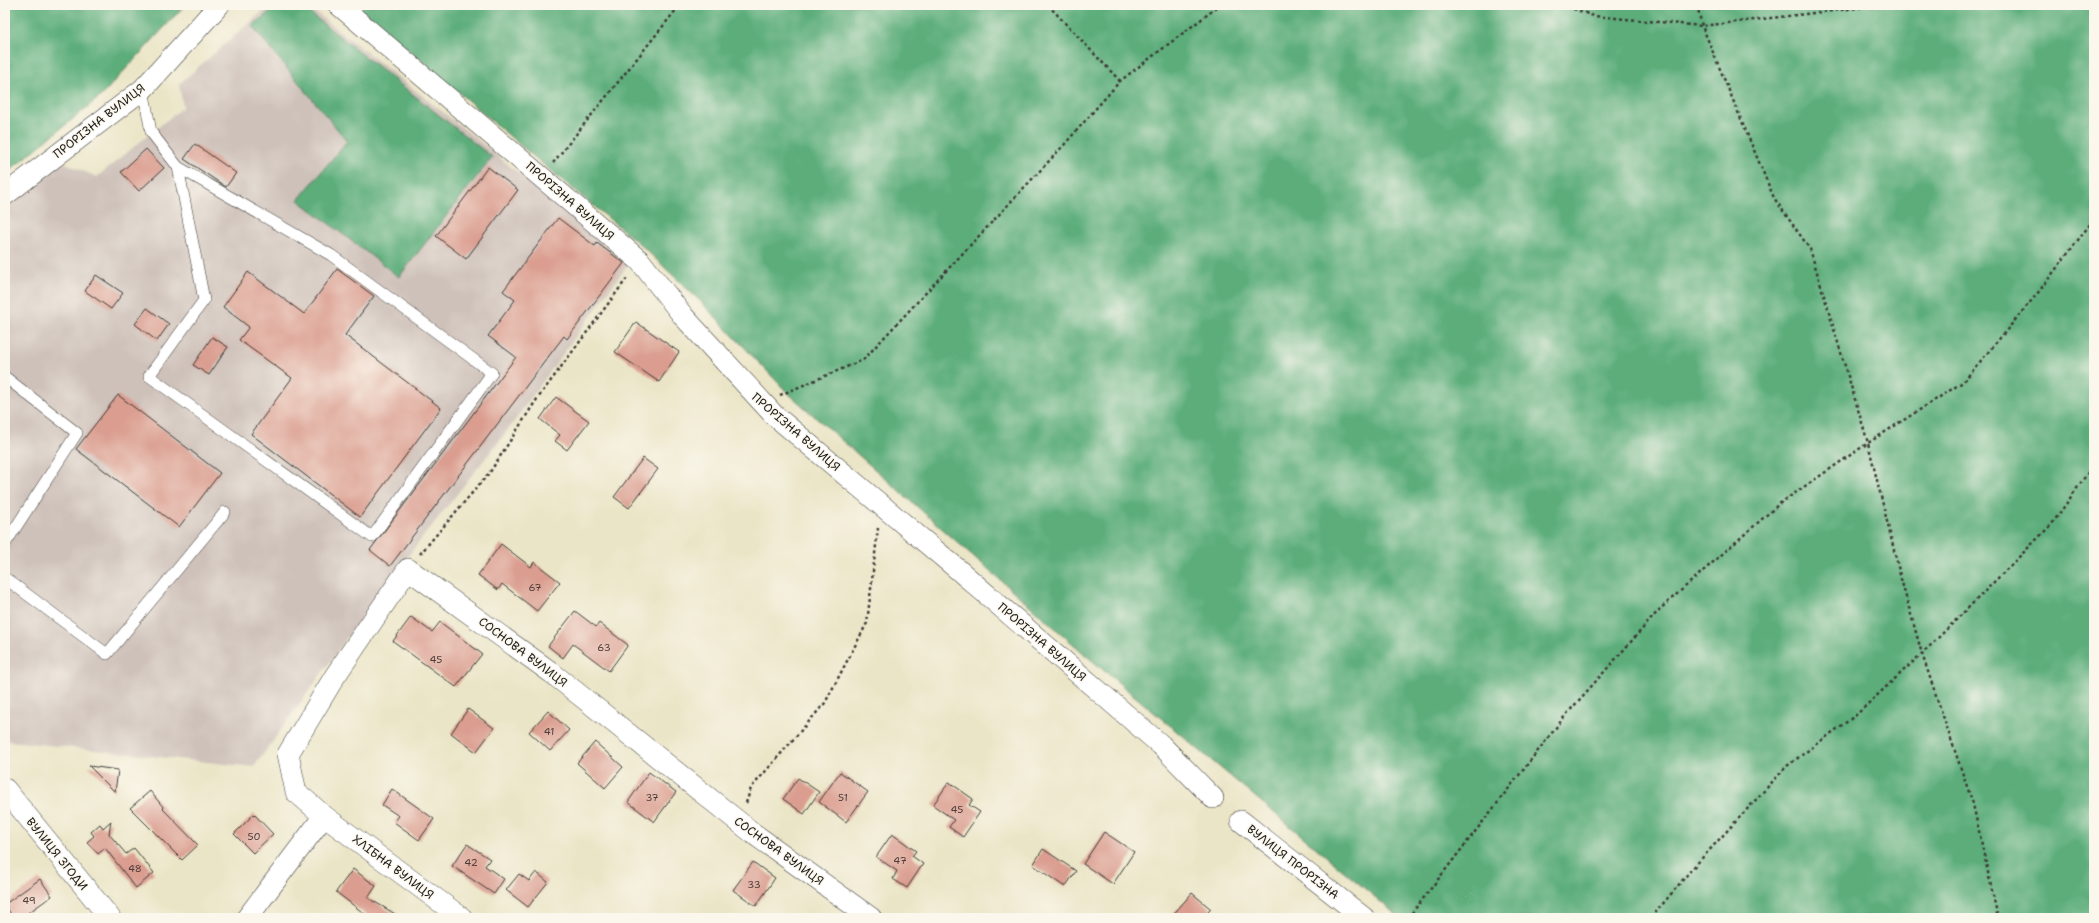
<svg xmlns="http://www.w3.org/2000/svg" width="2099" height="923" font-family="'Shantell Sans',sans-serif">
<rect width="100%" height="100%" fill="#fbf7ec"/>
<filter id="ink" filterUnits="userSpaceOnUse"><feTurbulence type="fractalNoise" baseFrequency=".025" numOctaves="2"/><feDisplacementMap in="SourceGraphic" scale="8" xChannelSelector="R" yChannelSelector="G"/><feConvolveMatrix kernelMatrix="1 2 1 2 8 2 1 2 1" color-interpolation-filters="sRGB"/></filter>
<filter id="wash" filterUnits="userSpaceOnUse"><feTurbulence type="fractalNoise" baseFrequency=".012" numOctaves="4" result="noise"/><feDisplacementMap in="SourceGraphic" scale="16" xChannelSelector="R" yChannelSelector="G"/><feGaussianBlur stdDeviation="0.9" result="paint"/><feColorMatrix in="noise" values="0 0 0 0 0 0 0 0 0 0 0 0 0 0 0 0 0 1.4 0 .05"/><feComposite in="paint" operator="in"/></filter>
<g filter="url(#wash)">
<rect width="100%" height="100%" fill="#ebe5c7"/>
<polygon fill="#cec1ba" points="270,5 307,5 463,128 629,263 507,431 392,576 254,767 9,741 5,738 5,206 61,161 97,177 183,107 179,84"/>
<g fill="#5cad7a" stroke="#3c644b">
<polygon points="5,5 185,5 101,96 5,174"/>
<polygon points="278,5 300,5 492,157 399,277 298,200 347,141 252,26"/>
<polygon points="356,5 2094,5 2094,918 1400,918 1089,658 788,393 700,301 641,245 526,150"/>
</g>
<g id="blocks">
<g fill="#da9d8f">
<polygon points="195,144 236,173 226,187 184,159"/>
<polygon points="146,149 164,168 139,191 121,172"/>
<polygon points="488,167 518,190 466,259 436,236"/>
<polygon points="558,218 595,246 597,243 624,263 567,339 564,336 390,566 370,550 516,357 488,336 515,300 503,291"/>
<polygon points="337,269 374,296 345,335 441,408 360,517 251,434 292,378 239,340 249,327 223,307 248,272 304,314"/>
<polygon points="96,275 123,293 111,309 85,291"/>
<polygon points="147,308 169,324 157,341 135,324"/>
<polygon points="636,322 679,352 659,382 615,352"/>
<polygon points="212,337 228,347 209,375 193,365"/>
<polygon points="118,395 220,473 179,527 76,449"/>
<polygon points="556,397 589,421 567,450 555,441 560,435 540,419"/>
<polygon points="643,458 658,469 629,508 614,497"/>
<polygon points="501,544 531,567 534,562 560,582 537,611 502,584 498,590 478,575"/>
<polygon points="575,611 596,627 599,623 628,645 609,671 573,644 563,658 548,646"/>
<polygon points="411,617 432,632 440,622 482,654 456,687 393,641"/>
<polygon points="468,709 494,728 476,752 451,733"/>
<polygon points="548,711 569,730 550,751 529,732"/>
<polygon points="595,742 623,767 605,788 577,763"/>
<polygon points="89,766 118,770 115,792"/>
<polygon points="649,772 676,792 654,822 628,802"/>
<polygon points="840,772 868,792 846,822 819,802"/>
<polygon points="798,778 819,792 804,814 783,799"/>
<polygon points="949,782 973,799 969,805 980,812 963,837 949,827 954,820 933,805"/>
<polygon points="392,789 434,819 419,840 394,822 399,816 382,805"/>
<polygon points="150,791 164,808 163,809 198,845 182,860 130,808"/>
<polygon points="254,814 273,834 253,853 234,834"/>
<polygon points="111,821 109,834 126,854 134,848 154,873 136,888 105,848 98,854 87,842 94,836 91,832 100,824 103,828"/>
<polygon points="1104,832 1134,852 1113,884 1083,864"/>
<polygon points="892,834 916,851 912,856 923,864 907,888 893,879 897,871 876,857"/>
<polygon points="467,844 490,859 485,866 504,879 494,894 452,866"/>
<polygon points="1043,849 1076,871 1065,887 1033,865"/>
<polygon points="753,862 775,878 756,906 733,890"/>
<polygon points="353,869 376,886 368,898 402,918 370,918 336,892"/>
<polygon points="536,872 548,882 528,907 506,890 519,874 529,881"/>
<polygon points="40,879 52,896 21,918 13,918 5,904"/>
<polygon points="1192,893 1211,909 1202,918 1170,918"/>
</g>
</g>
</g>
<g filter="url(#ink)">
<use href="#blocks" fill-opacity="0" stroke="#3b3a36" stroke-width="1"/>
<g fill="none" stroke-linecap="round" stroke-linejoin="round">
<defs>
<g id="lane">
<polyline points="143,89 151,132 178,167 331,255 492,373 372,537 149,376 204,300 178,167"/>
<polyline points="5,377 77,433 5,544"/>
<polyline points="5,578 107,654 225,512"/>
</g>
<g id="street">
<polyline points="339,5 640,261 684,317 774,415 955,567 1161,745 1213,798"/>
<polyline points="5,195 143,89 219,5"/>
<polyline points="5,789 110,918"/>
<polyline points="1241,821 1364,918"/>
<polyline points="247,918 324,816"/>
<polyline points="462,918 324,816 296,792 288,754 335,676 408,569 552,673 754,834 871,918"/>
</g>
</defs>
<use href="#lane" stroke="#3b3a36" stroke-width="12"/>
<use href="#street" stroke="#3b3a36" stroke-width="22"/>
<g stroke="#3b3a36" stroke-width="2.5" stroke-dasharray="3 3" stroke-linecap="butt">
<polyline points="1048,5 1120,81"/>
<polyline points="1562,5 1594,16 1702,26 1883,5"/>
<polyline points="1697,5 1702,26 1774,198 1810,249 1868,443 1901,579 1922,654 1973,804 1998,918"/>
<polyline points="553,163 680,5"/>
<polyline points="780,395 863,360 1064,145 1120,81 1220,5"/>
<polyline points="420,554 490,472 535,402 628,277"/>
<polyline points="746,803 751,788 825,703 867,623 878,528"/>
<polyline points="1408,918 1565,716 1660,609 1779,504 1868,443 1963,382 2037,294 2094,219"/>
<polyline points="1651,918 1691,870 1787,766 1856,715 1931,645 2052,524 2094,464"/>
</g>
<use href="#lane" stroke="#fff" stroke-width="11"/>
<use href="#street" stroke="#fff" stroke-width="21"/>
</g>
</g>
<g text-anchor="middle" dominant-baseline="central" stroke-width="3" stroke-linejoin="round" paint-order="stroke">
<g font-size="10" fill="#4c3c39">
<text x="535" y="587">67</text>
<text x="604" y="647">63</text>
<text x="436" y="659">45</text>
<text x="549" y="731">41</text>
<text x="652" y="797">37</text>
<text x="843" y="797">51</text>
<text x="957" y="809">45</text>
<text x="254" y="836">50</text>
<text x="900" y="860">47</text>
<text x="471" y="862">42</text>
<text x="135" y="868">48</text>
<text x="754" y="884">33</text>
<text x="29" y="900">49</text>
</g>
<g font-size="12" fill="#1c1c1c" stroke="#fbf7ec">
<text transform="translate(99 121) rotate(-38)">ПРОРІЗНА ВУЛИЦЯ</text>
<text transform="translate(570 201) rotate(41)">ПРОРІЗНА ВУЛИЦЯ</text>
<text transform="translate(796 432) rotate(41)">ПРОРІЗНА ВУЛИЦЯ</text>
<text transform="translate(1042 642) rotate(41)">ПРОРІЗНА ВУЛИЦЯ</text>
<text transform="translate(523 652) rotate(37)">СОСНОВА ВУЛИЦЯ</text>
<text transform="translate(779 851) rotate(36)">СОСНОВА ВУЛИЦЯ</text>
<text transform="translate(57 854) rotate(51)">ВУЛИЦЯ ЗГОДИ</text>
<text transform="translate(1293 862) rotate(38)">ВУЛИЦЯ ПРОРІЗНА</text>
<text transform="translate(393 867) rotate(37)">ХЛІБНА ВУЛИЦЯ</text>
</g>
</g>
<rect width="2099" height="923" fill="none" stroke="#fbf7ec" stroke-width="20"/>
</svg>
